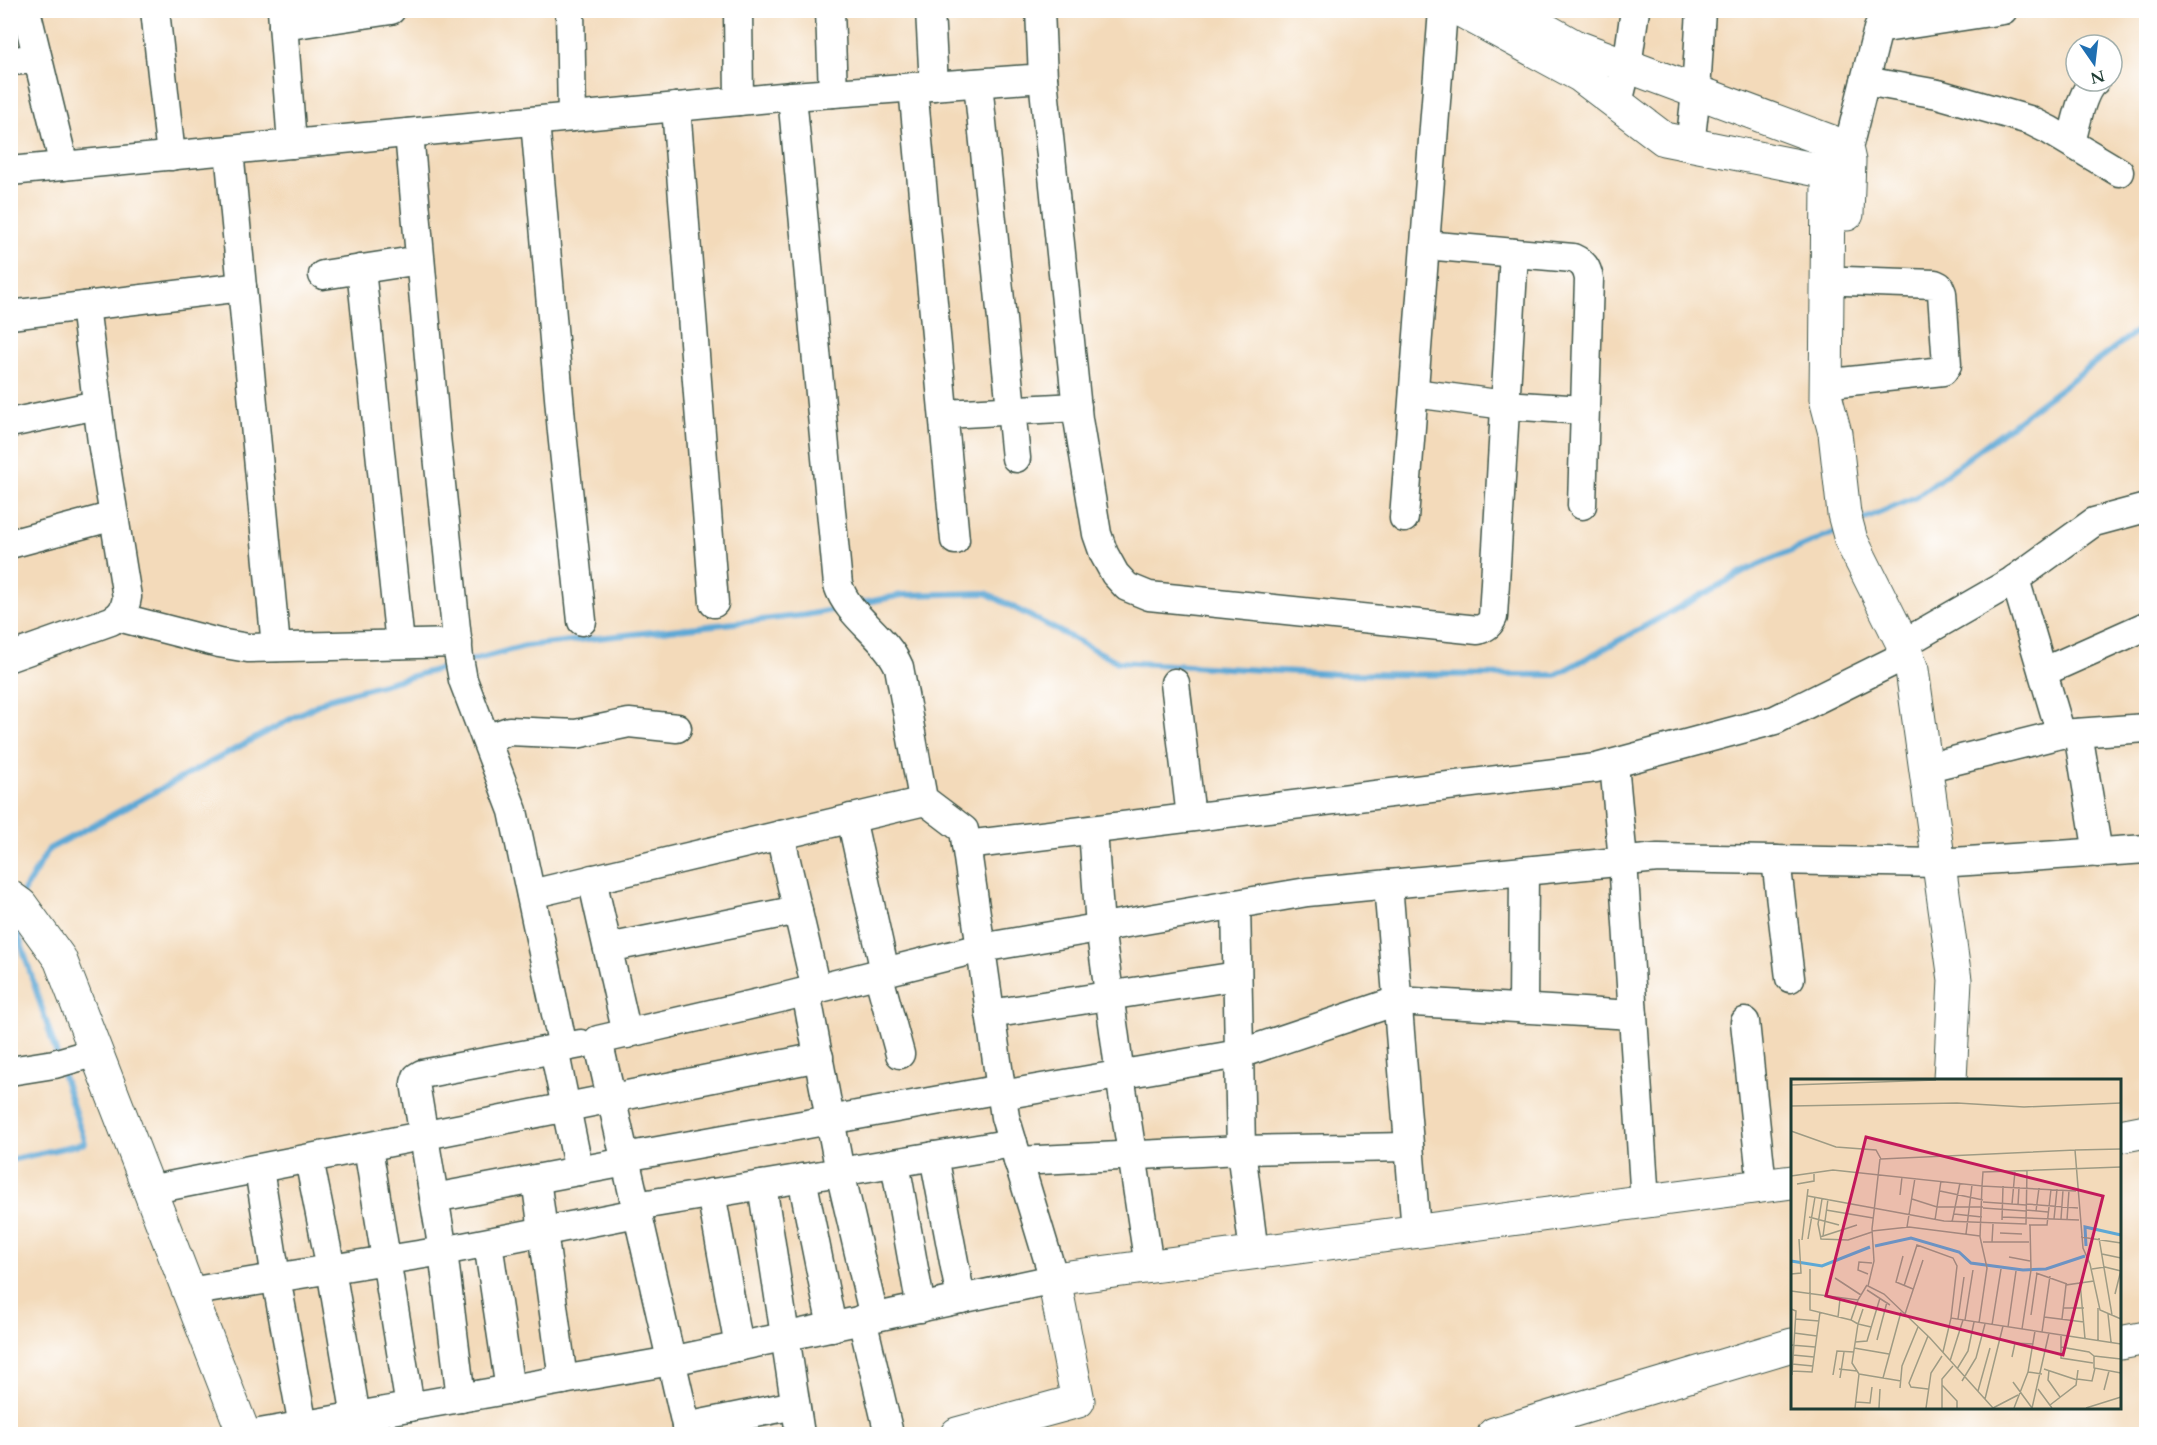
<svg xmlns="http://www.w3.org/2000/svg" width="2157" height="1445" font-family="Cardo,serif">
<rect width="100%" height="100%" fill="#fff"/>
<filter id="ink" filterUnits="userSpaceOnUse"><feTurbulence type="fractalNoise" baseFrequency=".0167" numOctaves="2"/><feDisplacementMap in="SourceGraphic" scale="12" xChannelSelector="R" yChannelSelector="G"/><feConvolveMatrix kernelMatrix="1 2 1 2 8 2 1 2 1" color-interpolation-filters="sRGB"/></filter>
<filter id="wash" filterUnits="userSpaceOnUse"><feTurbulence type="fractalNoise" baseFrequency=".008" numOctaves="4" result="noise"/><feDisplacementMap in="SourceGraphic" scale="24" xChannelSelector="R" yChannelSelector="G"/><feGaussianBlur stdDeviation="1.35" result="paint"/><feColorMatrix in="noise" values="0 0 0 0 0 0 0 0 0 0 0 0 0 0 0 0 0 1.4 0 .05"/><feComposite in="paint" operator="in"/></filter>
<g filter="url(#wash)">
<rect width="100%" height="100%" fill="#f3daba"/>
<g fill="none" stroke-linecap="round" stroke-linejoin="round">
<g stroke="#5da8d5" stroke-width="6">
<polyline points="1856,523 1916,497 2146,324"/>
<polyline points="858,604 902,595 986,593 1118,662 1336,674 1556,675 1749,569 1838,531"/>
<polyline points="466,662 525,646 806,615 842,608"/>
<polyline points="22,894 49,849 328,699 454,665"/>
<polyline points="13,919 57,1055"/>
<polyline points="10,1160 85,1143 61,1070"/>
</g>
</g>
</g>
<g filter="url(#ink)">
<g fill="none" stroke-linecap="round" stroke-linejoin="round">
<defs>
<g id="minor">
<polyline points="26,10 64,166"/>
<polyline points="155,10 171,156"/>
<polyline points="282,10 292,144"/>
<polyline points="570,10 572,117"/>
<polyline points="738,10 739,101"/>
<polyline points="830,10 833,93"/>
<polyline points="930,10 934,86"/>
<polyline points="283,26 391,10"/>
<polyline points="10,61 37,59"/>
<path d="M1043 78 1078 419 1097 534 1104 554 1115 574 1127 587 1149 596 1478 630C1487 627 1490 624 1493 617L1514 253"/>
<polyline points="1865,81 1938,94 2029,120 2049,130 2119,172"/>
<polyline points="978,83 1016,458"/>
<polyline points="913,87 955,540"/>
<polyline points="1618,103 1627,66 1635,10"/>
<polyline points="676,107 714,603"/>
<polyline points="535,121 562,432 582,621"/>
<polyline points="409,133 436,436 459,658 463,680 513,811 563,1047"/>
<path d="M2071 142C2076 126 2081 91 2095 81"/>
<polyline points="1690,146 1696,92 1701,10"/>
<polyline points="229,150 276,647"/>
<polyline points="1835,167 1847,152 1878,29 2003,10"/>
<polyline points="10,171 792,96 1043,78 1040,10"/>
<path d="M1425 245 1573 258C1584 263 1587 268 1589 279L1582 505"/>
<polyline points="361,269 400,644"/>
<polyline points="323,275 420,260"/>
<polyline points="10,315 242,287"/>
<polyline points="1841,382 1943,371 1947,365 1942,293 1939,286 1935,284 1845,281"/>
<polyline points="1414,393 1505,405 1584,410"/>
<polyline points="945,414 1077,407"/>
<polyline points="10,423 97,405"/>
<polyline points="1404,518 1443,10"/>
<polyline points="10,544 114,516"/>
<polyline points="2015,579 2061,734"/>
<polyline points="118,617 219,643 248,648 458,643"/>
<polyline points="1903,644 2011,582 2094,522 2146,508"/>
<path d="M10 657 111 621C122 615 125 609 127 597L102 442 85 306"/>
<polyline points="2043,672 2146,626"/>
<polyline points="1175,683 1191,817"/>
<polyline points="2078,733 2098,853"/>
<polyline points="486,739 509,731 576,734 629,723 677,728"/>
<polyline points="1614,764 1623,861 1645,1202"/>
<polyline points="1925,768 2061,734 2146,728"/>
<polyline points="851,818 885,972"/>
<polyline points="1093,830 1100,927 1120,1075 1149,1266"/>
<polyline points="780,835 816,989"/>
<polyline points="966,845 1596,768 1775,720 1906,655"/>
<polyline points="1776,860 1790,978"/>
<polyline points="592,879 627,1034"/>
<polyline points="1388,884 1416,1231"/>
<polyline points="531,894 925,801"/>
<polyline points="1236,904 1241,1150 1254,1253"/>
<polyline points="608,948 798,910"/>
<polyline points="878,973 900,1054"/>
<polyline points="806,992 840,1172 874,1317"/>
<polyline points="1523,1009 1524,871"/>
<polyline points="990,1014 1237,976"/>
<polyline points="1745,1022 1762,1186"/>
<polyline points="554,1049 579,1171"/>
<polyline points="10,1071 54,1064 96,1052"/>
<polyline points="1002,1095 1239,1054 1397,1001 1633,1015"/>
<polyline points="368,1148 410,1407"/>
<polyline points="934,1156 961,1299"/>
<polyline points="625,1157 1001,1089"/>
<polyline points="309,1159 331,1269 356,1417"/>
<polyline points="1018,1161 1241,1150 1409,1147"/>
<polyline points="895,1163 921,1308"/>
<polyline points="259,1169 276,1278 303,1426"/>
<polyline points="802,1178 832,1327"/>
<polyline points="536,1179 563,1380"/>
<polyline points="762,1185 800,1434"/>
<polyline points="149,1190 819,1057"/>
<polyline points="711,1193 739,1347"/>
<polyline points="434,1198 626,1162"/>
<polyline points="636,1206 1013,1143"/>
<polyline points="488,1243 510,1390"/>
<polyline points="188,1292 443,1251 637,1213"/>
<polyline points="862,1319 889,1434"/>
<polyline points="461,1398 443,1251 415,1083 417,1077 422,1074 581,1044"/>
<polyline points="686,1427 795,1405"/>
<path d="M254 1434 671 1361 1054 1279 1005 1117 964 830 923 799 899 667C885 635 849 618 838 585L792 96"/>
<polyline points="688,1434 598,1040 780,998 981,948 1307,892 1658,858 1939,863 2146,849"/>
</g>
<g id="major">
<path d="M1460 10 1581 76 1664 139 1818 170C1825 172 1826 176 1828 183L1826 399 1835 433 1844 514 1851 540 1903 644 1912 670 1955 980 1950 1080"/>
<polyline points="1510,10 1574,46 1840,145 1847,152 1849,161 1847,214"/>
<polyline points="10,897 21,905 60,959 244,1434"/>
<polyline points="2120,1136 2146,1131"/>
<polyline points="2120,1343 2146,1338"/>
<polyline points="957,1434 1078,1401 1054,1279 1792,1182"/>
<polyline points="1494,1434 1792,1345"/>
</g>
</defs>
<use href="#minor" stroke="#3f5548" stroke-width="31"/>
<use href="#major" stroke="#3f5548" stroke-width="35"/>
<use href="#minor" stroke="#fff" stroke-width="28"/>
<use href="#major" stroke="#fff" stroke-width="33"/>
</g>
</g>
<g transform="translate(1791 1079)">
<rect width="330" height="330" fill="#f3daba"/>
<path fill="none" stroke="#5da8d5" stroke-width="3" d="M84 167 120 159 168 173 180 184 232 191 255 190 294 177M295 167 294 148 330 156M0 182 31 187 79 168"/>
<path fill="none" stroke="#9e9b84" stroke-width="1.5" d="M0 6 145 1M0 27 166 24 233 28 330 24M0 52 45 68 85 71 90 80 284 71 292 169 299 185 309 231 330 240M284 71 330 70M89 80 81 150 83 182 77 207 93 215 139 259 202 329M0 97 42 91 191 107 192 93 330 88M6 105 23 102V93M149 112 192 121M109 116 111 98M17 117 153 142 235 145 236 91M31 120 27 145 30 160 57 161 81 153M121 120 146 128H192M192 123 235 126M221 125 224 92M235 125 287 129M227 126 228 108M192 129 235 132M35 131 82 139M235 131 257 133M245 132 248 109M163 135 191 138M18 138 48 146M211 138 288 141M263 140 266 110M270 140 272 111M144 141 150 102M211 141 212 107M276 141 278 111M161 143 169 104M238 146H256L260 110M116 148 124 99M81 152 118 148 189 157M209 154 231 155M175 155 181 106M32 157 37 120M29 158 66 146M290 158 330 164M308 159 321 236M17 160 24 118M11 161 17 110M192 163H238M201 163 202 145M311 175 330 179M112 177 105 203 122 210M218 178 239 182M19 190V231L60 241M301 190 314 188 330 192M245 194 276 205M0 195 10 194 8 160M77 195 67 191 68 183 81 184M44 199 70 216M289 203 294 260M113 207 126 166 162 179 166 187 160 239M76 211 99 226M0 212 67 221 76 206M324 215 330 191M272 229H293M0 230 5 232 1 296M72 230 67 245 80 248M114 235 132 181M317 235 320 263M240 236 246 194M47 238 49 220M253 238 293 243M4 240 28 242M167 240 173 198M271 240 275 206 303 202M174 241 182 191M188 244 196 189 189 158 191 107 285 112M201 246 210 190M217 248 225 192M231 250 240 191 239 146M244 252 237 293 251 295M251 253 259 197M3 254 26 257M270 256V279L302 284M137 257 118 304 120 308 137 310M86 261 96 223M307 262V229M64 263 76 262 89 219M0 266 24 268M270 268 298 273 303 277V289L330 294M63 269 98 275M152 273 160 239 330 265M2 276 23 278M303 277 330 280M221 278 224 264 242 265M159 282 172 241M1 285 22 287M48 290 66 292M166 290 177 272 183 243M253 290 286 301M258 291 257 301 269 318M1 292 21 293 29 233M68 295 110 302M42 296 46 272 63 273M49 299 53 273M92 299 110 233M286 300 301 302 304 289M171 302 185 279 194 245M222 303 241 329M151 306 166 322V329M109 309 111 287 127 248M247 310 261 329M313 311 318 292M187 312 199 269M194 320 212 247M65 323 79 324 81 308M259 326 285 306 287 291M64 329 68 295 61 284 67 245 60 241 67 221M88 329 89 310M135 329 140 294 151 277M151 329V300L162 287M202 329 227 316M223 329 237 293M241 329 258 254M295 329 330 318"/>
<path fill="#c2185b" fill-opacity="0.15" stroke="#c2185b" stroke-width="3" d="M75 58 312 117 272 276 35 217Z"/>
<rect width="330" height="330" fill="none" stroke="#1f3d34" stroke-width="3"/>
</g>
<rect width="2157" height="1445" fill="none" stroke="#fff" stroke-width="36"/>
<g transform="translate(2094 63) rotate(166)"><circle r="28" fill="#ffffff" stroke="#a5b1ae" stroke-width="1.5"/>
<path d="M0-4.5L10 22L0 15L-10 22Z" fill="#1f6fb2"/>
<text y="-9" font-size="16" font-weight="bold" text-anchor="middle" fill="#1f3d34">N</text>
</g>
</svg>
